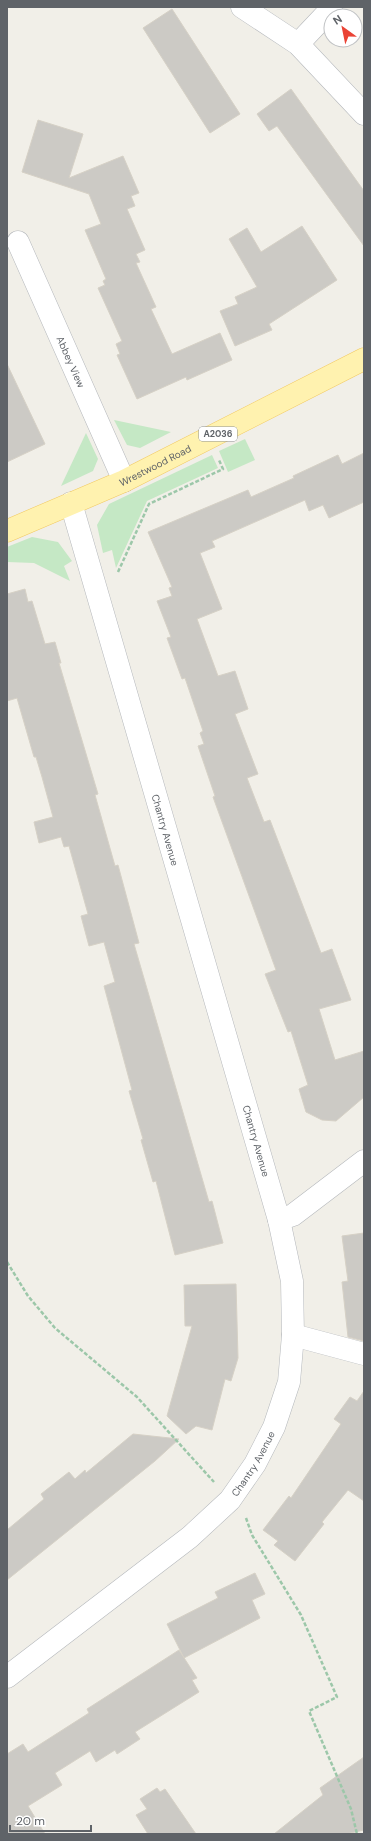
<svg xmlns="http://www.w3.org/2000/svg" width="371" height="1841" font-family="'DM Sans',sans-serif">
<rect width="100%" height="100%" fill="#f1efe8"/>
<g fill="#c5e8c5">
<polygon points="114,420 171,432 140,448 127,445"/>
<polygon points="86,433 98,459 93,471 61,486"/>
<polygon points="245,439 255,460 228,472 219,451"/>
<polygon points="212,455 218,468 147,501 116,568 112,550 103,553 97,525 109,504"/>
<polygon points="32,537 58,542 72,561 64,566 70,581 34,563 7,562 7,547"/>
</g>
<g fill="#cccac5" stroke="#d6d1c6">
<polygon points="172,9 240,114 210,133 143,28"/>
<polygon points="291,89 364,191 364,246 277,126 269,131 257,114"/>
<polygon points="38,120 83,134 69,178 123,156 139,193 131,196 135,206 127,209 145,250 136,254 140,262 136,263 156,307 151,309 172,354 220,333 232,360 187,380 186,377 137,399 117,355 120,354 116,344 122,341 98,288 105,285 103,281 106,279 85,230 101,224 89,194 22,172"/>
<polygon points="302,226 337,280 269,324 272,330 235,346 220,311 238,304 235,297 257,287 229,239 247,228 261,252"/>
<polygon points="7,364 45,444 7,462"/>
<polygon points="364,453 364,502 329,518 323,505 309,511 305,500 212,541 215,547 200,553 222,609 197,619 218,676 235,671 248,709 235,714 258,774 247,778 264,822 270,820 321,953 332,949 351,1000 319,1009 335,1060 364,1051 364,1097 336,1121 322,1120 306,1112 299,1089 308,1085 291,1031 288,1032 265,974 276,970 213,797 215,796 198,746 204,744 200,733 203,731 185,678 182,679 167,638 171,637 157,601 172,596 169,588 172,587 148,532 248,490 251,497 294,478 293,476 338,455 342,464"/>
<polygon points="25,589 28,602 32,601 45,644 55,642 61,663 59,663 98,794 95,795 115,866 118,865 139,943 134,944 209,1202 212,1201 223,1243 175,1255 156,1181 153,1182 141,1140 143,1139 129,1091 132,1090 104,986 115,982 104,942 89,946 81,916 88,914 69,846 64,847 61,837 39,843 34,822 53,817 42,777 36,757 34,757 17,698 7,701 7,594"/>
<polygon points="364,1233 364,1341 348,1337 342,1282 348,1281 342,1236"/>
<polygon points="236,1284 238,1358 231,1381 225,1379 212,1430 196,1426 186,1434 167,1416 192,1326 185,1326 184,1285"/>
<polygon points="364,1391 364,1501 348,1490 322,1522 324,1524 295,1561 274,1545 278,1541 263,1530 289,1496 291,1498 341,1424 334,1419 350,1397 357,1401"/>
<polygon points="133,1434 179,1439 155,1461 7,1580 7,1530 44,1499 41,1494 69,1472 75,1479 85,1470 86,1473"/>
<polygon points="255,1573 265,1594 252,1600 260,1618 184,1658 167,1624 218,1598 215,1592"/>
<polygon points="179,1650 197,1678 192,1680 199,1692 135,1732 140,1739 117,1754 115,1750 96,1762 90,1751 55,1773 62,1785 28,1806 45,1834 7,1834 7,1754 23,1744 28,1752 89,1713 87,1709"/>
<polygon points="364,1757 364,1830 346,1834 274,1834 323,1795 320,1788"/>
<polygon points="157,1788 160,1792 165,1789 196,1834 148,1834 136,1815 147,1809 140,1799"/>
</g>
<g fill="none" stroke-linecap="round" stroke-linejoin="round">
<defs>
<g id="minor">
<polyline points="242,7 298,44 364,114"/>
<polyline points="298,44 331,9"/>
<path id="s1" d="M18 242 124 481"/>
<polyline points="279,1220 293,1215 364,1161"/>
<polyline points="293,1335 364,1354"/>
<path id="s2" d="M7 1677 190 1537 230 1500 255 1464 274 1427 289 1382 293 1335 292 1281 279 1220 71 503"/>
</g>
<g id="primary">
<path id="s3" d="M7 531 124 481 364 359"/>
</g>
</defs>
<use href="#minor" stroke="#b5b8bc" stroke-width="23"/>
<use href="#primary" stroke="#f2c960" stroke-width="23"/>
<g stroke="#9cc7a9" stroke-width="2.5" stroke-dasharray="4 2" stroke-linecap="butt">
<polyline points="118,572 149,504 223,469 219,460"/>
<polyline points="7,1262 28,1296 55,1328 137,1397 214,1482"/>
<polyline points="246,1518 252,1535 301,1615 337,1697 309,1711 351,1809 357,1834"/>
</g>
<use href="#minor" stroke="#fff" stroke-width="22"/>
<use href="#primary" stroke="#fff2af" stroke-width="22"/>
</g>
<g text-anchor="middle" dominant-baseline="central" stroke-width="3" stroke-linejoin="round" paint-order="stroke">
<rect fill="#fff" stroke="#8f9295" stroke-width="1" x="199" y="427" width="38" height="14" rx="3"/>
<g font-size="9" font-weight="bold" fill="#5f6368">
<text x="218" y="434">A2036</text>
</g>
<g font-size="10" fill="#5f6368" stroke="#fff">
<text stroke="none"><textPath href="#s1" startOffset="131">Abbey View</textPath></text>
<text stroke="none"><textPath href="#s3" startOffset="162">Wrestwood Road</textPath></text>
<text transform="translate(165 830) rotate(74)">Chantry Avenue</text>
<text transform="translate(256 1141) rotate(74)">Chantry Avenue</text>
<text stroke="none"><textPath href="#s2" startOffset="328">Chantry Avenue</textPath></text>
</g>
</g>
<rect width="371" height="1841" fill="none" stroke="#5f6368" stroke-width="16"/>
<g transform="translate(343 28) rotate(327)"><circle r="19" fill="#ffffff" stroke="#bfc1c3"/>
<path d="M0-3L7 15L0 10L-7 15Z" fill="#ea4335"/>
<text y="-6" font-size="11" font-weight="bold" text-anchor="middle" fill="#5f6368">N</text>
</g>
<path d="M10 1825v6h81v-6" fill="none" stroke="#5f6368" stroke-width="2"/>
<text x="16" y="1825" font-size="12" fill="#5f6368" stroke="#ffffff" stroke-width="3" paint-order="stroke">20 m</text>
</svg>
